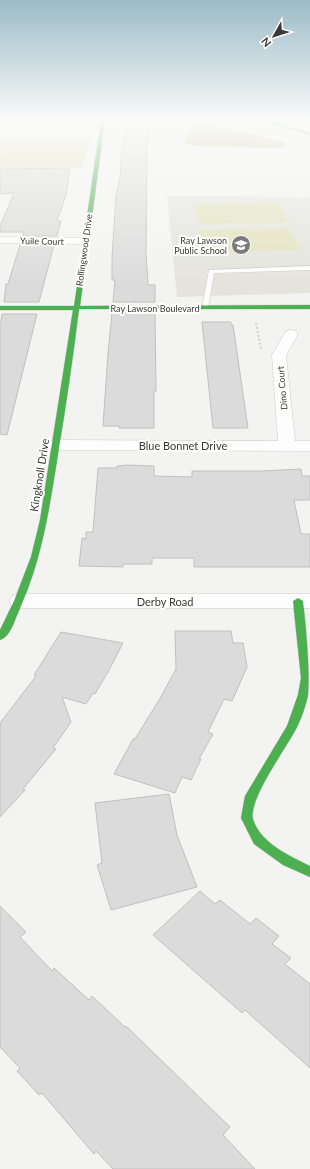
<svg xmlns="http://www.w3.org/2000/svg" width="310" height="1169" font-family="Lato,sans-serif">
<rect width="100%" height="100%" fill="#f3f3f1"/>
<polygon fill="#e4e4dd" points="167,196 310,197 310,293 177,297"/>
<g fill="#e2e1bc">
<polygon points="0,136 91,137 82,168 0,168"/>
<polygon points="279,203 289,222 200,224 194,205"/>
<polygon points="288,228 300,250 205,252 198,230"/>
</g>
<polygon fill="#c8c695" points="202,122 282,142 286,144 284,147 279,148 198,146 184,143 184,141 193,124"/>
<g fill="#dbdbdb" stroke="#c0c0c0">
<polygon points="126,120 150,120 149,140 148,144 147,144 146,253 148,285 155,285 155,302 113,302 115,280 112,280 112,256 116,197 120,177 122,145 124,145"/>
<polygon points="70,168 66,195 57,221 61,221 57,236 23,236 24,232 0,232 0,226 14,193 0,194 0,169"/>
<polygon points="20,245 54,245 39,302 4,302 6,284 8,284"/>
<polygon points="112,313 155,313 156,391 154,391 154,428 119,428 119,426 103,426 108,353"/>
<polygon points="2,314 37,314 7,435 0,434 0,322 1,322"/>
<polygon points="202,322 231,322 231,325 233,325 248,428 213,428"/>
<polygon points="128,465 154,466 154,476 192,477 192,471 262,471 301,469 302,476 310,476 310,500 294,500 301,534 310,534 310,567 194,567 194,558 152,558 152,564 123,564 123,567 79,566 82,538 86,539 86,532 93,532 98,468 117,468 117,466"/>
<polygon points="175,631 231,631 233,643 243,643 247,667 232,701 224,699 208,732 213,734 199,759 201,759 191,780 182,777 175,793 114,774 133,739 135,739 159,700 176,669"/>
<polygon points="61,632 123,643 108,672 95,694 93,693 86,704 62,697 71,722 53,748 56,749 23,789 25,790 0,817 0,723 36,676 34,675"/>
<polygon points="169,794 177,835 197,887 111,910 97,865 102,863 95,803"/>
<polygon points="200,891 215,904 220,900 250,924 256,918 279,936 272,944 291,958 285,964 310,984 310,1068 245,1010 242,1013 153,935"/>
<polygon points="0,906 26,932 20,937 52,971 54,968 89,1000 92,996 125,1027 126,1026 230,1127 223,1135 255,1169 113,1169 96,1151 94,1154 42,1093 39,1095 17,1071 20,1068 0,1047"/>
</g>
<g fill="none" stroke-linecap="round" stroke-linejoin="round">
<defs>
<polygon id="lane" points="310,266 310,270 214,273 208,308 205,310 202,308 209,270"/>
<g id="street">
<polygon points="0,131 100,131 104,134 100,137 0,137"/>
<polygon points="0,237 85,238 91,241 85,244 0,243"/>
<polygon points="291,330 296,331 298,334 286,355 295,441 310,441 310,451 55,450 49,448 47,445 49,442 55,440 278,441 272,355 286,331"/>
<polygon points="19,594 310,594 310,608 19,608 12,606 9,601 12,596"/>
</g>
<g id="fast">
<path d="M101 120H105L80 306 310 305V309H79C73 358 66 406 58 454 49 511 42 560 18 613 14 622 10 637 0 640V630L14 601 31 557 40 520 73 310H0V306H74Z"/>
<polygon points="266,120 310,133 310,135 259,120"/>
<path d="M298 598 303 601C306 628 310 669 308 695 306 705 302 717 297 727 288 746 248 799 253 819 260 843 290 856 310 866V877L283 865 254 844 241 818 245 796 287 726 298 695 301 678 293 601Z"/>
</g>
</defs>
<use href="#lane" stroke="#ccccca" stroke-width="1"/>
<use href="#street" stroke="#ccccca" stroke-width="1"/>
<use href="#fast" stroke="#ccccca" stroke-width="1"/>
<polyline stroke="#d1d1d1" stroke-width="1" stroke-dasharray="1.5 1.5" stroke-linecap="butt" points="0,160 43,162 81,161"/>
<polyline stroke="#d1d1d1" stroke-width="2" stroke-dasharray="2 2" stroke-linecap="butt" points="256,323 261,349"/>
<use href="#lane" fill="#fdfdfd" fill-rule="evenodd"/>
<use href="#street" fill="#fdfdfd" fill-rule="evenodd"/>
<use href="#fast" fill="#4caf50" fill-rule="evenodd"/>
</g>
<linearGradient id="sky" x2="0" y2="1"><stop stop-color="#9bbbc7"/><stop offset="0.42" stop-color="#fafaf9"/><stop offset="1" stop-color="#fafaf9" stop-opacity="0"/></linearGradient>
<rect width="310" height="284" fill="url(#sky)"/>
<defs>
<symbol id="school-disc" viewBox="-11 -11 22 22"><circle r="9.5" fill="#7a7a78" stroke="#fffffe"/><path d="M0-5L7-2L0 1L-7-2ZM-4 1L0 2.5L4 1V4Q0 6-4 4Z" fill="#fff"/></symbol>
</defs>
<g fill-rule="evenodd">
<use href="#school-disc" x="230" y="234" width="22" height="22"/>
</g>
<g text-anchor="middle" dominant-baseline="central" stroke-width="4" stroke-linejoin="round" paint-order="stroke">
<g font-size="9" fill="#393937" stroke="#fffffe" text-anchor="end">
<text x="227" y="240">Ray Lawson<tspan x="227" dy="10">Public School</tspan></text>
</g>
<g font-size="9" fill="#393937" stroke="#fffffe">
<text transform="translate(42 241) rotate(1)">Yuile Court</text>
<text transform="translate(84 250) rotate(-82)">Rollingwood Drive</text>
<text x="155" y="308">Ray Lawson Boulevard</text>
<text transform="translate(282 388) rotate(-95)">Dino Court</text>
</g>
<g font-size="11" fill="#393937" stroke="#fffffe">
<text x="183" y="445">Blue Bonnet Drive</text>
<text transform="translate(39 475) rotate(-81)">Kingknoll Drive</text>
<text x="165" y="601">Derby Road</text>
</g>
</g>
<g transform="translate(274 36) rotate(231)" stroke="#fffffe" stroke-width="3" paint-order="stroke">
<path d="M0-3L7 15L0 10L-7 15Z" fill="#393937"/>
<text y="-6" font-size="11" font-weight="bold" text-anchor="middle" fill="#393937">N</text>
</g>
</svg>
